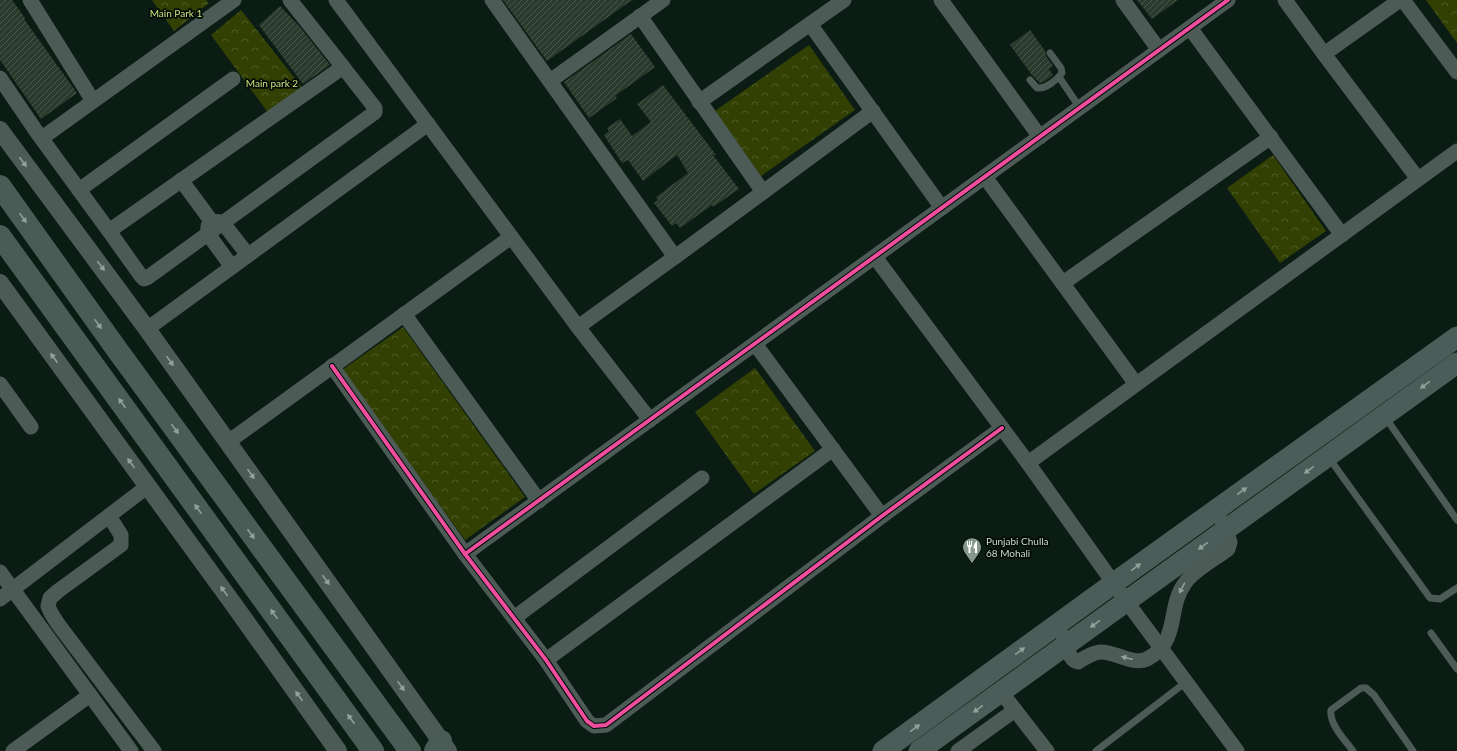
<svg xmlns="http://www.w3.org/2000/svg" width="1457" height="751" font-family="Lato,sans-serif">
<defs>
<pattern id="park-crowns" width="20" height="18" patternUnits="userSpaceOnUse"><rect width="20" height="18" fill="#334003"/><path d="M2 6a3 3 0 1 1 6 0M12 15a3 3 0 1 1 6 0" fill="none" stroke="#4f5b27"/></pattern>
<pattern id="building-hatch" width="6" height="6" patternUnits="userSpaceOnUse"><rect width="6" height="6" fill="#2a3b2d"/><path d="M-1 1l2-2M0 6l6-6M5 7l2-2" fill="none" stroke="#48574a"/></pattern>
</defs>
<rect width="100%" height="100%" fill="#0b1c14"/>
<g fill="url(#park-crowns)">
<polygon points="152,0 206,0 209,3 174,31"/>
<polygon points="1426,0 1457,0 1457,43"/>
<polygon points="241,10 304,90 269,114 211,35"/>
<polygon points="809,45 855,110 761,176 715,111"/>
<polygon points="1273,155 1326,231 1280,263 1227,188"/>
<polygon points="403,327 525,497 465,540 342,370"/>
<polygon points="755,368 815,451 754,494 695,412"/>
</g>
<g fill="url(#building-hatch)">
<polygon points="0,0 12,0 25,18 24,19 77,93 41,119 0,60"/>
<polygon points="503,0 632,0 547,61"/>
<polygon points="1137,0 1178,0 1152,19"/>
<polygon points="280,6 300,27 330,65 303,84 259,25"/>
<polygon points="1030,30 1045,51 1046,56 1053,66 1049,69 1053,75 1045,81 1040,83 1032,75 1010,45"/>
<polygon points="631,34 655,67 615,96 617,98 589,118 564,82"/>
<polygon points="663,85 716,155 713,155 739,189 713,207 712,205 680,228 676,223 672,226 654,203 658,200 656,197 688,173 677,155 643,181 628,160 622,163 604,135 609,131 607,128 620,119 632,136 651,122 637,104"/>
</g>
<g fill="none" stroke-linecap="round" stroke-linejoin="round">
<g stroke="#4d5b57" stroke-width="7">
<polyline points="1059,77 1080,108"/>
<path d="M1030 80 1037 88C1046 89 1057 80 1062 73L1061 68 1050 53"/>
<polyline points="1385,417 1457,520"/>
<polyline points="1329,458 1430,598 1440,599 1457,588"/>
<polyline points="1431,633 1457,669"/>
<polyline points="1096,751 1186,682"/>
<path d="M1353 751C1345 740 1329 724 1331 710L1361 688H1366L1374 695 1413 751"/>
</g>
<g stroke="#4d5b57" stroke-width="15">
<polyline points="30,0 93,101"/>
<polyline points="336,0 578,327 650,420"/>
<polyline points="492,0 675,257"/>
<polyline points="941,0 1040,137"/>
<polyline points="1123,0 1159,50"/>
<polyline points="1285,0 1324,54 1418,179"/>
<polyline points="1403,0 1457,72"/>
<polyline points="640,16 763,192"/>
<polyline points="810,24 942,208"/>
<polyline points="1190,28 1342,235"/>
<polyline points="1324,54 1400,0"/>
<polyline points="0,78 36,131 109,231 343,67 290,0"/>
<polyline points="550,81 663,0"/>
<polyline points="699,102 844,0"/>
<polyline points="42,138 234,0"/>
<polyline points="985,177 1136,384"/>
<polyline points="181,180 212,222"/>
<polyline points="79,190 233,79"/>
<polyline points="109,231 141,276 144,279 147,278 374,113 375,112 375,108 343,67"/>
<polyline points="875,257 1028,463 1127,602 1237,751"/>
<path d="M232 267 208 234V226C213 221 217 220 223 223L248 255"/>
<polyline points="1063,283 1271,137"/>
<polyline points="404,314 539,501"/>
<polyline points="578,327 675,257 873,111"/>
<polyline points="147,329 428,124"/>
<polyline points="755,344 882,516"/>
<polyline points="332,366 465,554 546,660 587,721 594,726 606,725 882,516 1002,428"/>
<polyline points="0,384 31,427"/>
<polyline points="228,442 511,237"/>
<polyline points="1028,463 1457,151"/>
<polyline points="109,516 121,535 121,545 58,591 50,598 48,606 51,613 58,624 154,751"/>
<polyline points="465,554 1228,0"/>
<polyline points="0,572 131,751"/>
<polyline points="0,599 148,486"/>
<polyline points="514,618 702,478"/>
<path d="M1063 636C1067 644 1068 657 1075 661L1078 662C1084 658 1092 653 1100 652 1115 651 1133 666 1147 659 1181 641 1166 609 1185 583 1194 570 1215 559 1228 549L1230 542 1222 521"/>
<polyline points="546,660 833,449"/>
<polyline points="1001,692 1047,751"/>
<polyline points="13,751 90,695"/>
<polyline points="958,751 1015,710"/>
</g>
<g stroke="#4d5b57" stroke-width="18">
<polyline points="0,130 147,329 448,751"/>
<polyline points="0,283 234,605 338,751"/>
</g>
<g stroke="#4c5d59" stroke-width="21">
<polyline points="883,751 1114,583 1457,337"/>
<polyline points="919,751 1457,363"/>
</g>
<g stroke="#4a5c55" stroke-width="22">
<polyline points="0,186 118,351 410,751"/>
<polyline points="0,236 373,751"/>
<polyline points="435,751 441,741"/>
</g>
<defs>
<g id="cycleway">
<polyline points="332,366 465,554 546,660 587,721 594,726 606,725 882,516 1002,428"/>
<polyline points="465,554 1228,0"/>
</g>
</defs>
<use href="#cycleway" stroke="#010a05" stroke-width="6"/>
<use href="#cycleway" stroke="#ef4d9e" stroke-width="4"/>
</g>
<defs><path id="oneway-solid" d="M-6-.8H1V-3.2L6.5 0L1 3.2V.8H-6Z"/></defs>
<g fill="#92a19a">
<use href="#oneway-solid" transform="translate(23 162) rotate(53)"/>
<use href="#oneway-solid" transform="translate(101 266) rotate(53)"/>
<use href="#oneway-solid" transform="translate(54 358) rotate(-126)"/>
<use href="#oneway-solid" transform="translate(170 361) rotate(54)"/>
<use href="#oneway-solid" transform="translate(131 463) rotate(-126)"/>
<use href="#oneway-solid" transform="translate(251 474) rotate(55)"/>
<use href="#oneway-solid" transform="translate(326 580) rotate(55)"/>
<use href="#oneway-solid" transform="translate(1182 588) rotate(118)"/>
<use href="#oneway-solid" transform="translate(224 591) rotate(-126)"/>
<use href="#oneway-solid" transform="translate(1127 658) rotate(-165)"/>
<use href="#oneway-solid" transform="translate(401 686) rotate(55)"/>
<use href="#oneway-solid" transform="translate(299 696) rotate(-126)"/>
</g>
<g fill="#90a299">
<use href="#oneway-solid" transform="translate(23 218) rotate(54)"/>
<use href="#oneway-solid" transform="translate(98 324) rotate(54)"/>
<use href="#oneway-solid" transform="translate(122 403) rotate(-126)"/>
<use href="#oneway-solid" transform="translate(175 429) rotate(54)"/>
<use href="#oneway-solid" transform="translate(198 509) rotate(-126)"/>
<use href="#oneway-solid" transform="translate(251 534) rotate(54)"/>
<use href="#oneway-solid" transform="translate(274 614) rotate(-126)"/>
<use href="#oneway-solid" transform="translate(351 719) rotate(-126)"/>
</g>
<g fill="#91a29b">
<use href="#oneway-solid" transform="translate(1425 385) rotate(144)"/>
<use href="#oneway-solid" transform="translate(1309 470) rotate(144)"/>
<use href="#oneway-solid" transform="translate(1242 491) rotate(-36)"/>
<use href="#oneway-solid" transform="translate(1203 546) rotate(144)"/>
<use href="#oneway-solid" transform="translate(1136 567) rotate(-36)"/>
<use href="#oneway-solid" transform="translate(1095 624) rotate(144)"/>
<use href="#oneway-solid" transform="translate(1020 651) rotate(-36)"/>
<use href="#oneway-solid" transform="translate(978 709) rotate(144)"/>
<use href="#oneway-solid" transform="translate(915 728) rotate(-36)"/>
</g>
<defs>
<symbol id="restaurant-pin" viewBox="-11 -11 22 30"><path d="M0 17L-7.5 6A9.5 9.5 0 1 1 7.5 6Z" fill="#87988f" stroke="#010a05"/><path d="M-5-6h1v4h1v-4h1v4h1v-4h1v5L-1.5 .5V6h-2V.5L-5-1ZM5-6V6H3V1.5H1.5Q1.5-4 5-6Z" fill="#fff"/></symbol>
</defs>
<g fill-rule="evenodd">
<use href="#restaurant-pin" x="961" y="536" width="22" height="30"/>
</g>
<g text-anchor="middle" dominant-baseline="central" stroke-width="3.5" stroke-linejoin="round" paint-order="stroke">
<g font-size="10" fill="#cbe482" stroke="#010a05">
<text x="176" y="13">Main Park 1</text>
<text x="272" y="83">Main park 2</text>
</g>
<g font-size="10" fill="#cadbd1" stroke="#010a05" text-anchor="start">
<text x="986" y="541">Punjabi Chulla<tspan x="986" dy="12">68 Mohali</tspan></text>
</g>
</g>
</svg>
